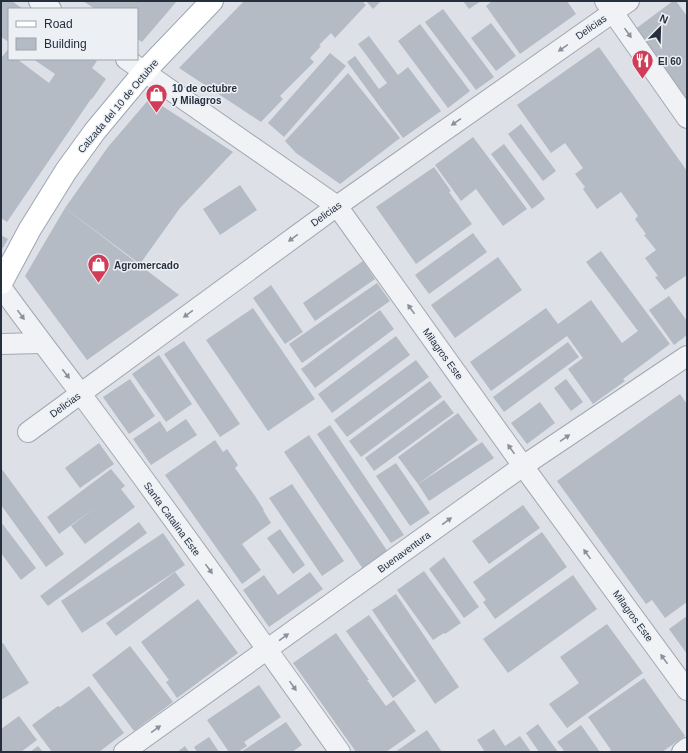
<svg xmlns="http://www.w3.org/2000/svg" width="688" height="753" font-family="Helvetica,sans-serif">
<rect width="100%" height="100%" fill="#dde1e7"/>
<g fill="#b4bbc4">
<polygon points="1,1 12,1 23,9 9,9 9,42 1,37"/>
<polygon points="83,1 177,1 142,42 137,39 137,9 95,9"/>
<polygon points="244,1 362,1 366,5 335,38 331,33 319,45 321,46 310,58 314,62 280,96 283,99 261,122 179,68"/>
<polygon points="366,1 381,1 373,9"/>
<polygon points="463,1 481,1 469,9"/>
<polygon points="492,1 567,1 576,14 520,54 486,6"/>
<polygon points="673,1 676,1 687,16 687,102 634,30"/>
<polygon points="443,9 494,77 476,90 425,22"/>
<polygon points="491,23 516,56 496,71 471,38"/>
<polygon points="420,24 470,91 448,108 398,41"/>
<polygon points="369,36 398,75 408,67 441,111 403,138 347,62 355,56 379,89 387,83 358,44"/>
<polygon points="599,47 687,171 687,275 665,290 655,277 658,276 645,258 656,250 644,235 646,234 635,219 638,216 621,192 597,209 583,189 585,187 575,174 583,168 565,143 551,153 517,105"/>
<polygon points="9,48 9,59 17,59 49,83 55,74 33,59 93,59 97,61 92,68 106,79 92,99 91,99 7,222 1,218 1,58"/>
<polygon points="330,53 346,66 284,137 268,123"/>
<polygon points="348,73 400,138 340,184 296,153 285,141"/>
<polygon points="150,98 233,152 180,208 140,264 65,208 108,147"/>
<polygon points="521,124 556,171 543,181 508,134"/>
<polygon points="473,137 527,209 503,226 476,189 461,201 435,165"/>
<polygon points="504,144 545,199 532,209 491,154"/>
<polygon points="434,167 451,191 449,192 472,224 416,264 376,207"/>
<polygon points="240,185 257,210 220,235 203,209"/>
<polygon points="65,208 179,295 87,360 25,276"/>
<polygon points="473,233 487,252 429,294 415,275"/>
<polygon points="1,235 8,239 1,251"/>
<polygon points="601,251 670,344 623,379 625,381 593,404 568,369 583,358 567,336 491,391 470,362 546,308 558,324 591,300 622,343 638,331 586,262"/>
<polygon points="498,257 522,290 455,338 431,305"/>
<polygon points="363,261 375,279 315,321 303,303"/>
<polygon points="377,283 390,301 302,363 289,344"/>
<polygon points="271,285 303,332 285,344 253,298"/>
<polygon points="669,296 687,321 687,335 674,345 649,310"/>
<polygon points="253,308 315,399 268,431 206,340"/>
<polygon points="380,310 394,329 315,388 301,369"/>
<polygon points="396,336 410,355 332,413 318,394"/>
<polygon points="184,341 240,424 220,437 164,354"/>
<polygon points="568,342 579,357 504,412 493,397"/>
<polygon points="159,355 192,404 166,422 132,374"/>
<polygon points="416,360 429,377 347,437 334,420"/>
<polygon points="130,379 155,416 129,434 103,397"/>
<polygon points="566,379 583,402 571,411 554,388"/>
<polygon points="430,381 442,397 361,457 349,441"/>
<polygon points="680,394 687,404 687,602 665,618 652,600 646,604 557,481"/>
<polygon points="444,400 454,413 374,471 365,458"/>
<polygon points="540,402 555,423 527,444 511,423"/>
<polygon points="458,413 478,440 418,484 398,457"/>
<polygon points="186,419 197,435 151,465 133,439 160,421 167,432"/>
<polygon points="330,425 404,535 391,543 317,434"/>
<polygon points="309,435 388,552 363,569 284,452"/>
<polygon points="215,440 223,452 227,449 238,465 235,468 255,496 264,510 263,510 271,523 242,544 261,570 242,584 165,475"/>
<polygon points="482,442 494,458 429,501 418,484"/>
<polygon points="99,443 114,464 80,488 65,468"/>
<polygon points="396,463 430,513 410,526 376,476"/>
<polygon points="1,468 64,554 46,567 1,505"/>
<polygon points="111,469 125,486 121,489 135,507 85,544 71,526 96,507 59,534 47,517"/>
<polygon points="292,484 344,561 322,576 269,498"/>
<polygon points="523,505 540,528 489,564 472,541"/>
<polygon points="1,522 36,568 21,580 1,553"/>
<polygon points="139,522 147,533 48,606 40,596"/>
<polygon points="280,529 305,565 293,574 267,538"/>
<polygon points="542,532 567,567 495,619 483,602 486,600 473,582"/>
<polygon points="163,533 185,565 82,633 61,601"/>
<polygon points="444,557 479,607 464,618 429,569"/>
<polygon points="424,571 461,623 445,634 444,633 433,640 397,590"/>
<polygon points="175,572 185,585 116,636 106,623"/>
<polygon points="310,572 323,589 269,627 243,590 264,575 278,595"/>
<polygon points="573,575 597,609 508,673 483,639"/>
<polygon points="396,594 459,687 435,704 372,610"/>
<polygon points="198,599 238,653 177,698 166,682 169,680 141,642"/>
<polygon points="369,615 416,681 393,698 346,631"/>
<polygon points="687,616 687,654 669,629"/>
<polygon points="607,624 643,673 567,728 549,704 579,683 560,657"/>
<polygon points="336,633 369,680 367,680 386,706 394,700 416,731 386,752 356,752 293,663"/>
<polygon points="3,643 29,683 1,700 1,644"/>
<polygon points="130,646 173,702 134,731 92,675"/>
<polygon points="644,678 685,736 662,752 608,752 611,750 588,717"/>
<polygon points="259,685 281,717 244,742 247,746 238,752 229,752 207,720"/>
<polygon points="89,686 124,733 99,752 52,752 32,725 58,706 60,707"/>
<polygon points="19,716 37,740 21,752 1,752 1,729"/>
<polygon points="286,722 302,745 292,752 241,752"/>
<polygon points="538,724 558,752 539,752 526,733"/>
<polygon points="581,725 600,752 565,752 557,742"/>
<polygon points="494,729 505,746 520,736 531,752 485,752 477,740"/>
<polygon points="427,730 442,752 395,752"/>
<polygon points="209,737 219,752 197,752 194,747"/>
<polygon points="38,746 43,752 30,752"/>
<polygon points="185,746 189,752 177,752"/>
</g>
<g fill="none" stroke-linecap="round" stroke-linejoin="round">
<defs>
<g id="minor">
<polyline points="39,1 51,9"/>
<polyline points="605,1 687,118"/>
<polyline points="126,59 337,206 523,466 687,690"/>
<path d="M1 287C27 323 54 358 81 394 169 512 255 632 340 752"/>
<polyline points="1,344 42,343"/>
<polyline points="28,432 337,206 629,1"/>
<polyline points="124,752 523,466 687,356"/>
<polyline points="682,752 687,748"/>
</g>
<polyline id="major" points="1,283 30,229 66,171 95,131 145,71 212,1"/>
</defs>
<use href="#minor" stroke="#a2a8b1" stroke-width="22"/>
<use href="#major" stroke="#9ca6b4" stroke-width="24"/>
<use href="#minor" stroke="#f0f2f6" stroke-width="20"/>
<use href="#major" stroke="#fff" stroke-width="22"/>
</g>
<defs><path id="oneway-solid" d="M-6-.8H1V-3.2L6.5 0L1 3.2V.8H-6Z"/></defs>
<g fill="#8b909a">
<use href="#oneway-solid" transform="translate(628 33) rotate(55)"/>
<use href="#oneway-solid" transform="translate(563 48) rotate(145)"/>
<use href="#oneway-solid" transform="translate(456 122) rotate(145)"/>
<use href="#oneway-solid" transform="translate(293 238) rotate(144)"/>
<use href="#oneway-solid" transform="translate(411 309) rotate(-126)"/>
<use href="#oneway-solid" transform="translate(188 314) rotate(144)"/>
<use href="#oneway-solid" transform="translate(21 315) rotate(54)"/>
<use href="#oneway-solid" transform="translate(66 374) rotate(52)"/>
<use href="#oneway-solid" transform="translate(565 438) rotate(-34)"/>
<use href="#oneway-solid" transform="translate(511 449) rotate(-126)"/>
<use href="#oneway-solid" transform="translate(447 521) rotate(-36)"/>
<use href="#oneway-solid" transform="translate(587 554) rotate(-126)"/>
<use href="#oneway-solid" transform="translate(209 569) rotate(54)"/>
<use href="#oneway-solid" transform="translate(284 637) rotate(-36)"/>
<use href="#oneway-solid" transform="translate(664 659) rotate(-126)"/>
<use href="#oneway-solid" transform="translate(293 686) rotate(55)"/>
<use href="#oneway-solid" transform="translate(156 729) rotate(-36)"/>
</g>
<defs>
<symbol id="restaurant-pin" viewBox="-11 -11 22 30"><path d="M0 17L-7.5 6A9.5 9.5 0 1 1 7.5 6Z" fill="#d33c57" stroke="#ecf0f5"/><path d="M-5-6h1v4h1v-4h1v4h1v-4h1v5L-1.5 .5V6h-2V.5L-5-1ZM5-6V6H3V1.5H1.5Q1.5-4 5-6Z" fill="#fff"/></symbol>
<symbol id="shop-pin" viewBox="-11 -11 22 30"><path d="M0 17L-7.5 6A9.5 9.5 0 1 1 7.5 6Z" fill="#d33c57" stroke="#ecf0f5"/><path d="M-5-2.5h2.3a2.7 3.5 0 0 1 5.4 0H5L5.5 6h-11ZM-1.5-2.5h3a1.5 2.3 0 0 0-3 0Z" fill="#fff"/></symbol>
</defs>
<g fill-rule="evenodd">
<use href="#restaurant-pin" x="630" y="48" width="25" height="34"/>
<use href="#shop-pin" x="144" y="82" width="25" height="34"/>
<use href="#shop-pin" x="86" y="252" width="25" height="34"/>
</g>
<g text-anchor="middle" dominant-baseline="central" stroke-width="3" stroke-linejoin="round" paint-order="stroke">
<g font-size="10" fill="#262f3e" stroke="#ecf0f5">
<text transform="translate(591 27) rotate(-35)">Delicias</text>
<text transform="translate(118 106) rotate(-50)">Calzada del 10 de Octubre</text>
<text transform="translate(326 214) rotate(-36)">Delicias</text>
<text transform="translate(443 354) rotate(54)">Milagros Este</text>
<text transform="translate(65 405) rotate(-36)">Delicias</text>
<text transform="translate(172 519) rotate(54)">Santa Catalina Este</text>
<text transform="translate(404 552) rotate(-36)">Buenaventura</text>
<text transform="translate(633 616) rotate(54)">Milagros Este</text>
</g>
<g font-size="10" font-weight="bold" fill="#262f3e" stroke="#ecf0f5" text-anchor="start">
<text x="658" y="61">El 60</text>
<text x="172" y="88">10 de octubre<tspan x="172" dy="12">y Milagros</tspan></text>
<text x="114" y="265">Agromercado</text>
</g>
</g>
<rect width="688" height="753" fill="none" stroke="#262f3e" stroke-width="4"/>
<rect x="8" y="8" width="130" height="52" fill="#ecf0f5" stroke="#9da3ac"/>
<rect x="16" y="21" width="20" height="6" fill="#ffffff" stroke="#9da3ac"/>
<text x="44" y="28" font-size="12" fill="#262f3e">Road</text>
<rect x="16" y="38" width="20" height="12" fill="#b4bbc4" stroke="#9da3ac"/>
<text x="44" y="48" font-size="12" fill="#262f3e">Building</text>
<g transform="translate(660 28) rotate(23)" stroke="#ecf0f5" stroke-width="3" paint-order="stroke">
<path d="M0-3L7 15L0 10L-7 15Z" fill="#262f3e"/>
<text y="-6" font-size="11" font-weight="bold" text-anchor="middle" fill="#262f3e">N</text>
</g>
</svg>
